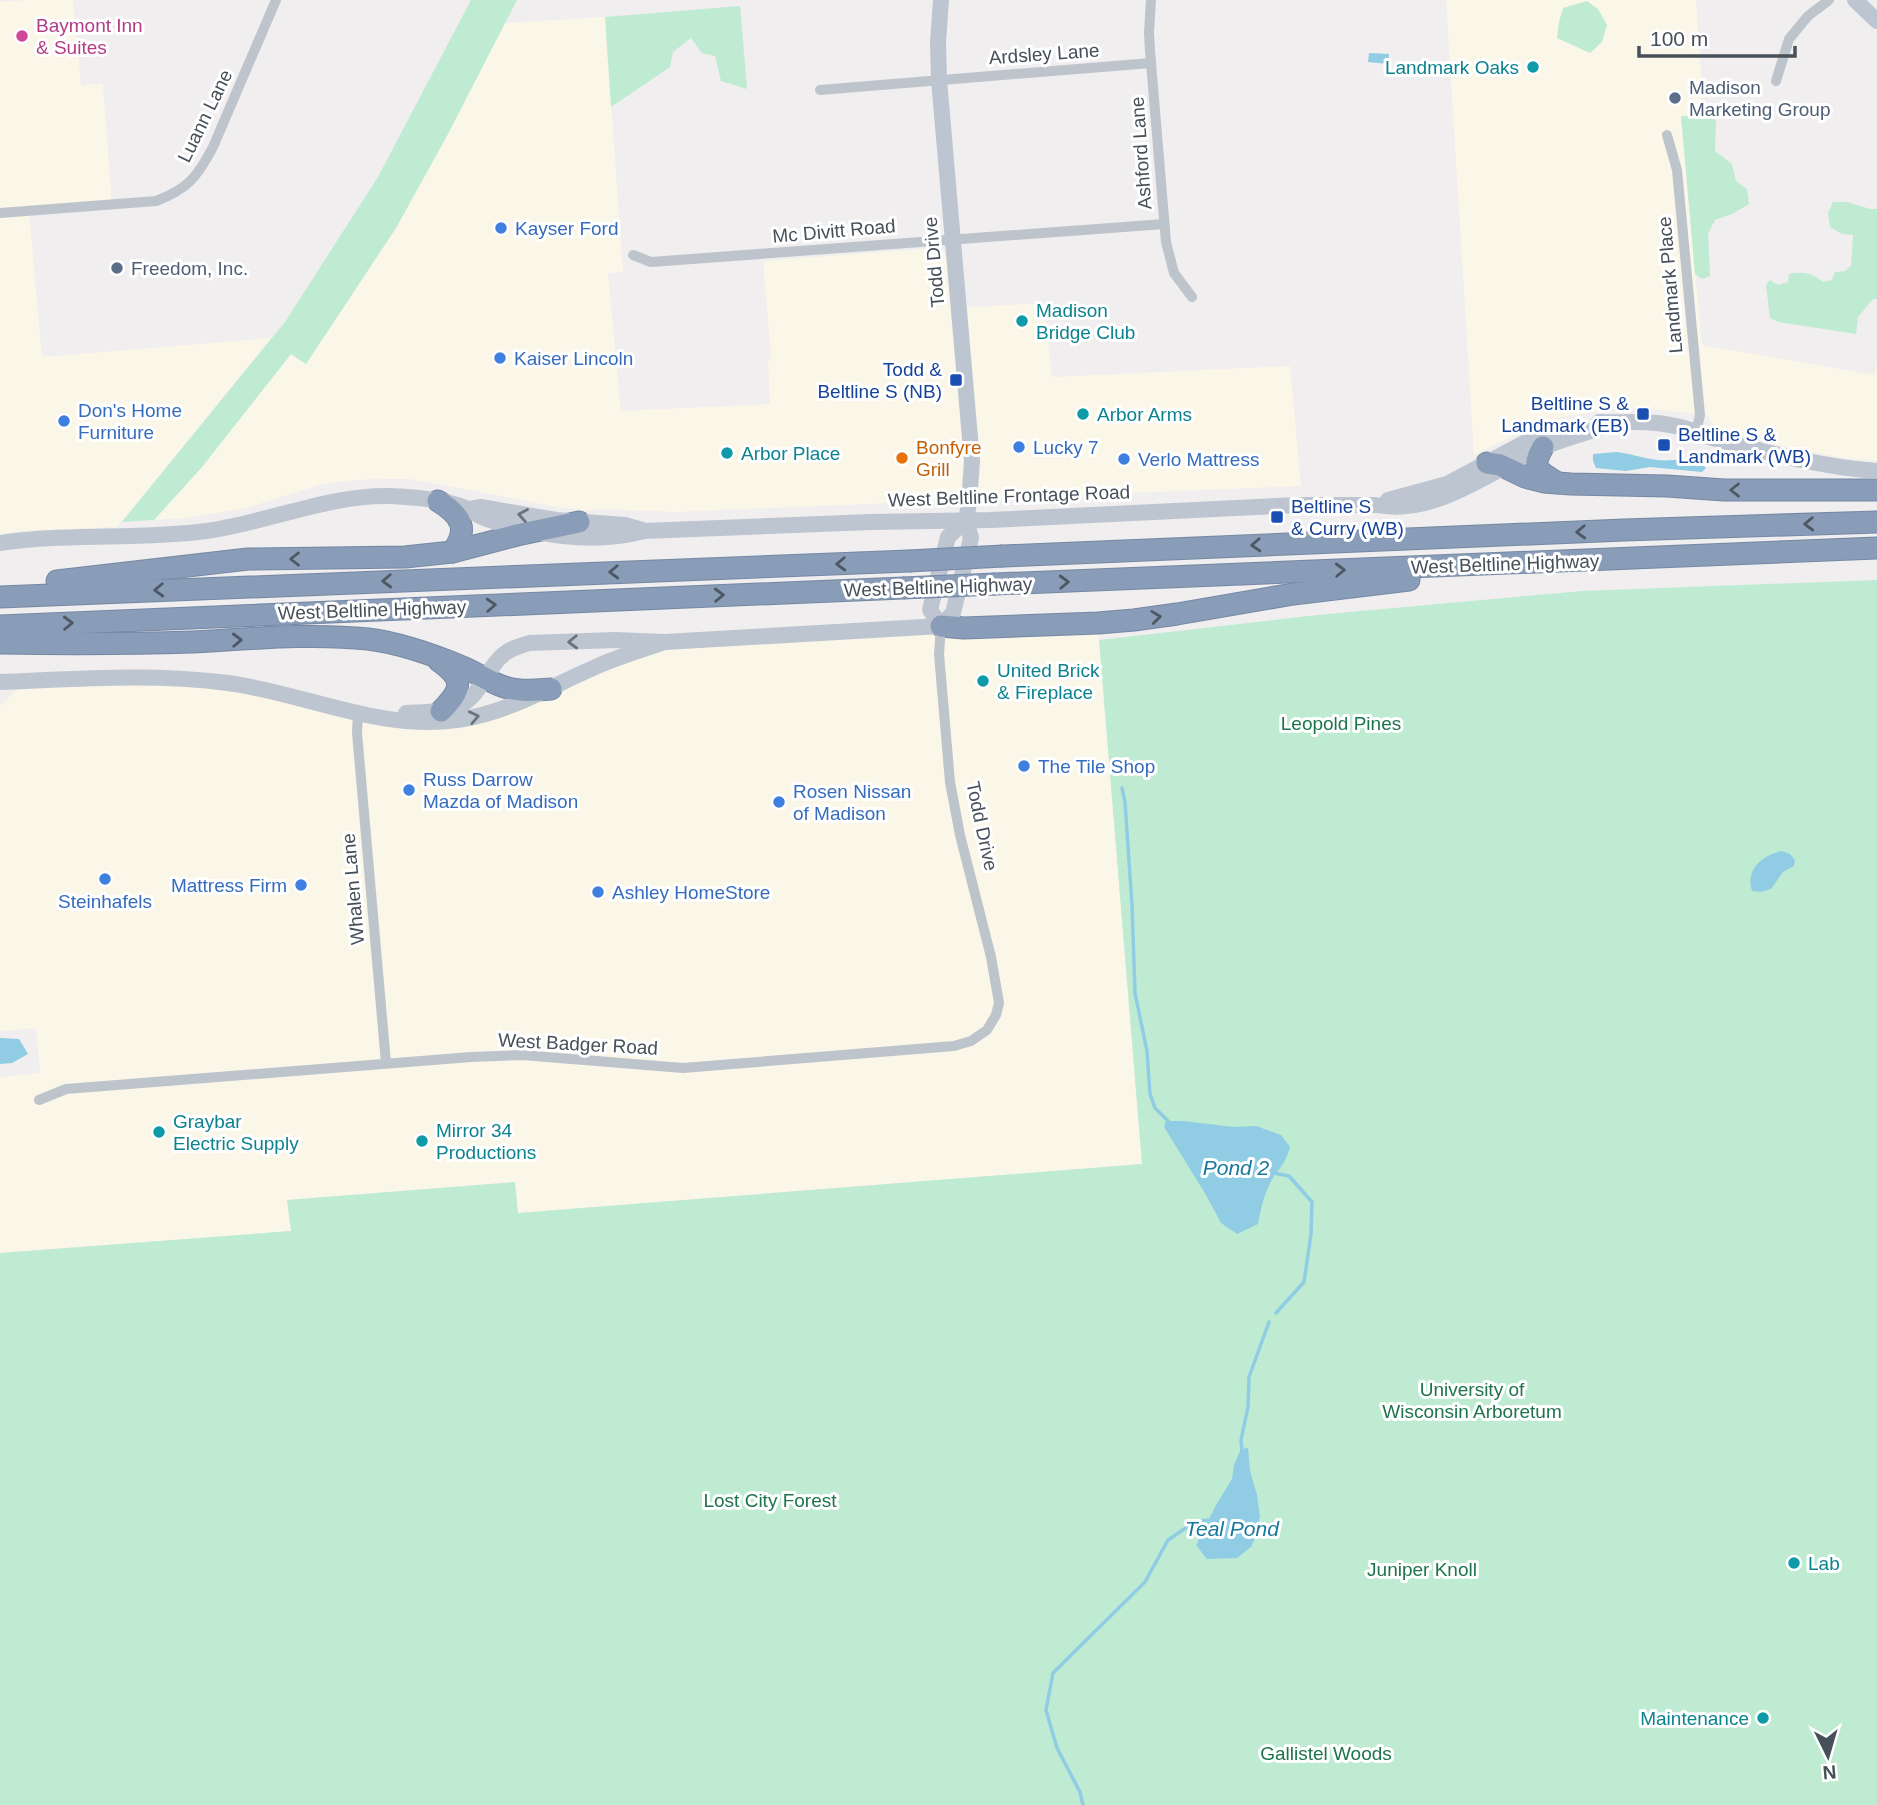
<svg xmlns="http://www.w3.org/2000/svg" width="1877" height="1805" font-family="Helvetica,sans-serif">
<rect width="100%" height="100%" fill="#f0eeee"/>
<g fill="#faf6e8">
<polygon points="28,0 73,0 81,85 103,84 112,205 29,211 42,357 271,338 117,527 23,531 0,534 0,2"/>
<polygon points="1446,0 1696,0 1704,115 1681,117 1702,345 1874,375 1877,363 1877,461 1843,458 1773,444 1722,429 1712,424 1707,415 1641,408 1612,409 1562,417 1523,431 1474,455"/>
<polygon points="605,17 623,272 608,273 621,411 770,404 768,362 771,356 763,261 935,248 944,252 947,259 952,308 1044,303 1052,377 1290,366 1301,486 676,512 597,509 589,511 558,507 438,484 409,479 381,479 353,480 320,485 246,508 188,518 154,520 202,467 291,354 306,364 396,228 505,23"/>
<polygon points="1098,623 1142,1164 517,1213 514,1182 287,1200 291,1231 0,1253 0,1077 40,1073 36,1028 0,1031 0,706 24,682 161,677 358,713 458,720 665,642"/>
</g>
<g fill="#bfebd3">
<polygon points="471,0 517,0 448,134 396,228 306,364 291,354 202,467 154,520 122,522 285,322 378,177"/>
<polygon points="1587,1 1598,9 1607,25 1602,42 1590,53 1557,38 1559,22 1563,8"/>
<polygon points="740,6 747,89 721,81 715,56 702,53 691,38 673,52 670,67 611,107 605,17"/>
<polygon points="1704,115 1716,120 1715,151 1732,164 1736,181 1747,189 1749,204 1732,214 1715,220 1708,234 1710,276 1702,279 1695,274 1681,116"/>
<path d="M1833 202H1847L1870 209H1877V299H1873L1858 317 1856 334 1778 322 1770 318 1766 285 1770 280 1778 285 1788 282 1789 274C1802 271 1813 273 1823 282L1832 280 1835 272 1845 271 1851 266 1853 235 1842 234 1830 227 1828 213Z"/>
<polygon points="1877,580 1877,1805 0,1805 0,1253 291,1231 287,1200 515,1182 518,1213 1142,1164 1099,640 1317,615 1582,591"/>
</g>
<g fill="#90cde4">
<polygon points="1369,53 1389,54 1388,64 1368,62"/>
<path d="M1617 452C1631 454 1643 458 1657 460 1673 462 1693 455 1706 468L1702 472 1650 467 1626 471 1596 468 1593 461V454Z"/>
<path d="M1782 851 1790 854 1795 860 1794 866 1783 872 1771 889 1760 892 1752 891C1745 869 1763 855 1782 851Z"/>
<polygon points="0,1038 19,1039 28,1054 12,1063 0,1064"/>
<path d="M1166 1121H1183L1234 1127 1256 1126 1281 1135 1290 1147C1286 1162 1282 1165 1274 1176 1265 1191 1261 1207 1258 1224L1237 1234 1221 1223 1206 1195 1164 1127Z"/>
<polygon points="1248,1448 1250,1471 1257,1495 1260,1517 1255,1538 1251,1547 1237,1558 1207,1559 1196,1545 1216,1505 1232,1479 1234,1465 1241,1449"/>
</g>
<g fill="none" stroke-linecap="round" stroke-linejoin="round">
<g stroke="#90cde4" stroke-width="3.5">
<polyline points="1122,788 1125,802 1132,905 1135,993 1147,1051 1150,1094 1155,1108 1170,1123"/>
<polyline points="1274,1173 1289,1176 1312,1202 1311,1234 1304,1282 1276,1313"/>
<polyline points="1242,1452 1241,1440 1248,1407 1249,1377 1269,1322"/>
<polyline points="1083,1805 1080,1792 1057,1748 1046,1710 1053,1673 1145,1582 1168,1540 1196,1521 1213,1520"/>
</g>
<defs>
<g id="highway">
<path d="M1543 447C1531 468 1537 470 1556 482"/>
<polyline points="1487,463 1500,465 1525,477 1544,482 1571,484 1667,486 1724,490 1877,490"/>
<path d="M438 501C461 515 470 529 452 552"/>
<polyline points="1003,556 1624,530 1877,522"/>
<polyline points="57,581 248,559 405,557 452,552 517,535 579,522"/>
<polyline points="995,584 1877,548"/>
<polyline points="0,597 909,561"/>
<polyline points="0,626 903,588"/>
<polyline points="941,626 964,628 1098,623 1134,620 1177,614 1293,594 1409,580"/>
<path d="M0 643C64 644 128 644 192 642 250 639 310 633 368 639 401 643 434 655 465 668 479 674 494 685 508 688 522 692 536 690 551 689"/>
<path d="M439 661C465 680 462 689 441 711"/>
</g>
</defs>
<use href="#highway" stroke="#7588a4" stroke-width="23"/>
<g stroke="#bdc4cc" stroke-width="10">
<polyline points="1151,0 1149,32 1150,51 1166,242 1174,273 1192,297"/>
<polyline points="1776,81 1789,39 1808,16 1829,0"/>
<polyline points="820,90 1151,63"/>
<polyline points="1667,135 1677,170 1700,415 1696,432"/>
<path d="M0 213 156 201C188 189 197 177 213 147L276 0"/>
<polyline points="633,255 651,262 1164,224"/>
<polyline points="358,713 357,733 386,1063"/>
<polyline points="39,1100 66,1089 471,1057 522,1055 683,1068 954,1046 971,1041 987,1030 996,1015 999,1003 991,957 960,835 950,782 939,654 941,626"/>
</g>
<g stroke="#bdc5d0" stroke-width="16">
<polyline points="941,0 938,42 939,80 972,461 969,503 966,520 971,538 953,613 941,626"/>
<polyline points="1855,0 1877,21"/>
<path d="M1599 422C1625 423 1651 420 1675 426 1688 428 1699 434 1712 438 1765 452 1821 467 1877 471"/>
<polyline points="1388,500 1447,484 1532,439 1560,429"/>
<polyline points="474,508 481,507 556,520 625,525 642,530"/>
<path d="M0 543C69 533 139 540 207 531 269 522 327 495 390 496 412 497 449 500 468 509 475 513 480 517 487 519 538 535 592 545 644 531L871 522 990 520 1298 505H1376C1437 516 1487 472 1540 449 1563 438 1588 434 1610 423"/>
<polyline points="941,626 930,610 948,537 966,520"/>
<path d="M0 682C76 679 152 673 228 683 304 693 379 731 457 720 509 713 553 685 600 665 621 656 644 649 665 642"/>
<path d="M406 713C423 712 445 713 461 705 482 694 486 668 504 654 511 648 520 646 529 643L615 640 665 642 941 626"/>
</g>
<use href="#highway" stroke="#899db8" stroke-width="21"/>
<defs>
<g id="highway-bridge">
<polyline points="909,561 1003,556"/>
<polyline points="903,588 995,584"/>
</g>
</defs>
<use href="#highway-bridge" stroke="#7588a4" stroke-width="23" stroke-linecap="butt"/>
<use href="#highway-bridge" stroke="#899db8" stroke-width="21"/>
</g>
<defs><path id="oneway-chevron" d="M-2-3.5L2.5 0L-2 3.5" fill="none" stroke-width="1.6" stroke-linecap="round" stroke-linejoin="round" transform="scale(1.75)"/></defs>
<g stroke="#4e5862">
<use href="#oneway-chevron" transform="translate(1735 490) rotate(-180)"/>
<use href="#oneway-chevron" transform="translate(1809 524) rotate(178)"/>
<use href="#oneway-chevron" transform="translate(1581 532) rotate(178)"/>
<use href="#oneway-chevron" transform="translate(1256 545) rotate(177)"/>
<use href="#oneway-chevron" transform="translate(295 559) rotate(180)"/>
<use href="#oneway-chevron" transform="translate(841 564) rotate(178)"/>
<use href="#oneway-chevron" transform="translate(1340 570) rotate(-2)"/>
<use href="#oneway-chevron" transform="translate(614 572) rotate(178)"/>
<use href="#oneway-chevron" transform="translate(387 581) rotate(178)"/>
<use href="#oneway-chevron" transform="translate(1064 582) rotate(-2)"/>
<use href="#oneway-chevron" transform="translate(159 590) rotate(178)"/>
<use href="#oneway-chevron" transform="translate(719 595) rotate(-2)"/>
<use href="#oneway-chevron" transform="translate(491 605) rotate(-3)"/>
<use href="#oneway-chevron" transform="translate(1156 617) rotate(-7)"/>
<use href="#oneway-chevron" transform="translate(68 623) rotate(-2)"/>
<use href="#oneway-chevron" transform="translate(237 640) rotate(-2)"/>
</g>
<g stroke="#6a737d">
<use href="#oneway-chevron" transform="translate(523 515) rotate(-170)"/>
<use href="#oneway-chevron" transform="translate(573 642) rotate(178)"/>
<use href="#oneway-chevron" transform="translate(474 717) rotate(-12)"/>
</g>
<circle fill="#d1479c" stroke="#fff" stroke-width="2.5" cx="22" cy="36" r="7"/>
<g fill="#0f9aa8" stroke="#fff" stroke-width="2.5">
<circle cx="1533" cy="67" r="7"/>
<circle cx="1022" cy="321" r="7"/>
<circle cx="1083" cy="414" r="7"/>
<circle cx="727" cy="453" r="7"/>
<circle cx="983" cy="681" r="7"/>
<circle cx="159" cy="1132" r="7"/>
<circle cx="422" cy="1141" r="7"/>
<circle cx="1794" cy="1563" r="7"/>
<circle cx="1763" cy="1718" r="7"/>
</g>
<g fill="#5c6f8a" stroke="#fff" stroke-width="2.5">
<circle cx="1675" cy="98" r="7"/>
<circle cx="117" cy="268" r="7"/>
</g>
<g fill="#3f7fe0" stroke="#fff" stroke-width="2.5">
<circle cx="501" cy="228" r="7"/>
<circle cx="500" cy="358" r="7"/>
<circle cx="64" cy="421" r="7"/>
<circle cx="1019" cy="447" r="7"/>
<circle cx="1124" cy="459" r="7"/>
<circle cx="1024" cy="766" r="7"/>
<circle cx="409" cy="790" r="7"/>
<circle cx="779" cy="802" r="7"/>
<circle cx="105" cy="879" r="7"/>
<circle cx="301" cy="885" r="7"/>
<circle cx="598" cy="892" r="7"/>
</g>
<g fill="#1a4fb4" stroke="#fff" stroke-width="2.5">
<rect x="949" y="373" width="14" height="14" rx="3.5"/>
<rect x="1636" y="407" width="14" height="14" rx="3.5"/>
<rect x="1657" y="438" width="14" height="14" rx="3.5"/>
<rect x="1270" y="510" width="14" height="14" rx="3.5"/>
</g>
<circle fill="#e8710a" stroke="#fff" stroke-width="2.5" cx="902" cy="458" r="7"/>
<g text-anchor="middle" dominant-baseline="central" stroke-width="6" stroke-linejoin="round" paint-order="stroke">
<g font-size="19" fill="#b23c85" stroke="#fff" text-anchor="start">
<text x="36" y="25">Baymont Inn<tspan x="36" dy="22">&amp; Suites</tspan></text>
</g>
<g font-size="19" fill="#475059" stroke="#fff">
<text transform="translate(1044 54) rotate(-4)">Ardsley Lane</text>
<text transform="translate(205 116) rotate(-64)">Luann Lane</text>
<text transform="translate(1141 153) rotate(-94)">Ashford Lane</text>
<text transform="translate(834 231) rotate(-5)">Mc Divitt Road</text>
<text transform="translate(934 262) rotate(-95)">Todd Drive</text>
<text transform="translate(1670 285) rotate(-95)">Landmark Place</text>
<text transform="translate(1009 496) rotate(-2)">West Beltline Frontage Road</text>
<text transform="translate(1505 564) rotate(-2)">West Beltline Highway</text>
<text transform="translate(938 587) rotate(-2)">West Beltline Highway</text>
<text transform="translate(372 610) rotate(-2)">West Beltline Highway</text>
<text transform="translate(982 826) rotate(78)">Todd Drive</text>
<text transform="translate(353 889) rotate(-95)">Whalen Lane</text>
<text transform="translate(578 1044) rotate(3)">West Badger Road</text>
</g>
<g font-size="19" fill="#0d838f" stroke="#fff" text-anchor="start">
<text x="1519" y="67" text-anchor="end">Landmark Oaks</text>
<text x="1036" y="310">Madison<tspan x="1036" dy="22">Bridge Club</tspan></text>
<text x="1097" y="414">Arbor Arms</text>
<text x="741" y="453">Arbor Place</text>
<text x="997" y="670">United Brick<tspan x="997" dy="22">&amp; Fireplace</tspan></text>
<text x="173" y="1121">Graybar<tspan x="173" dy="22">Electric Supply</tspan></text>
<text x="436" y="1130">Mirror 34<tspan x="436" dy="22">Productions</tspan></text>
<text x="1808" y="1563">Lab</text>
<text x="1749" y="1718" text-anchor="end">Maintenance</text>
</g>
<g font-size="19" fill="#4e5e75" stroke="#fff" text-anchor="start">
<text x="1689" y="87">Madison<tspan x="1689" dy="22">Marketing Group</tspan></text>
<text x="131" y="268">Freedom, Inc.</text>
</g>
<g font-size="19" fill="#366cbe" stroke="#fff" text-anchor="start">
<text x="515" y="228">Kayser Ford</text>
<text x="514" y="358">Kaiser Lincoln</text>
<text x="78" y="410">Don's Home<tspan x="78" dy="22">Furniture</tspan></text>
<text x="1033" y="447">Lucky 7</text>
<text x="1138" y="459">Verlo Mattress</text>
<text x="1038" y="766">The Tile Shop</text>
<text x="423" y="779">Russ Darrow<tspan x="423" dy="22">Mazda of Madison</tspan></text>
<text x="793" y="791">Rosen Nissan<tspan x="793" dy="22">of Madison</tspan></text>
<text x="287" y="885" text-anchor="end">Mattress Firm</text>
<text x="612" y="892">Ashley HomeStore</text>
<text x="105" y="901" text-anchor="middle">Steinhafels</text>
</g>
<g font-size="19" fill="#164399" stroke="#fff" text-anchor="end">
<text x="942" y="369">Todd &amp;<tspan x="942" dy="22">Beltline S (NB)</tspan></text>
<text x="1629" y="403">Beltline S &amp;<tspan x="1629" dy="22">Landmark (EB)</tspan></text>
<text x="1678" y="434" text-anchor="start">Beltline S &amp;<tspan x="1678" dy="22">Landmark (WB)</tspan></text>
<text x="1291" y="506" text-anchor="start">Beltline S<tspan x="1291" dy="22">&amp; Curry (WB)</tspan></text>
</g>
<g font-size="19" fill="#c56008" stroke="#fff" text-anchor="start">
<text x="916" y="447">Bonfyre<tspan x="916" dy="22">Grill</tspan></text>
</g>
<g font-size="19" fill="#1e744e" stroke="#fff">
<text x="1341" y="723">Leopold Pines</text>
<text x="1472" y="1389">University of<tspan x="1472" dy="22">Wisconsin Arboretum</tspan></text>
<text x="770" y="1500">Lost City Forest</text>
<text x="1422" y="1569">Juniper Knoll</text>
<text x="1326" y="1753">Gallistel Woods</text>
</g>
<g font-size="21" font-style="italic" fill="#18789c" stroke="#fff">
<text x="1236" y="1167">Pond 2</text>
<text x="1232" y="1528">Teal Pond</text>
</g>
</g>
<g transform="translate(1828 1756) rotate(175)" stroke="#ffffff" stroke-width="5" paint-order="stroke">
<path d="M0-5L12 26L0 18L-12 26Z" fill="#475059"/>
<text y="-10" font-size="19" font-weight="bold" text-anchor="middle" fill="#475059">N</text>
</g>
<path d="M1639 46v10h156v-10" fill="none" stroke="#475059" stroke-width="3.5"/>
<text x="1650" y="46" font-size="21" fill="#475059" stroke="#ffffff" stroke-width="5" paint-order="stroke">100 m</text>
</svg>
